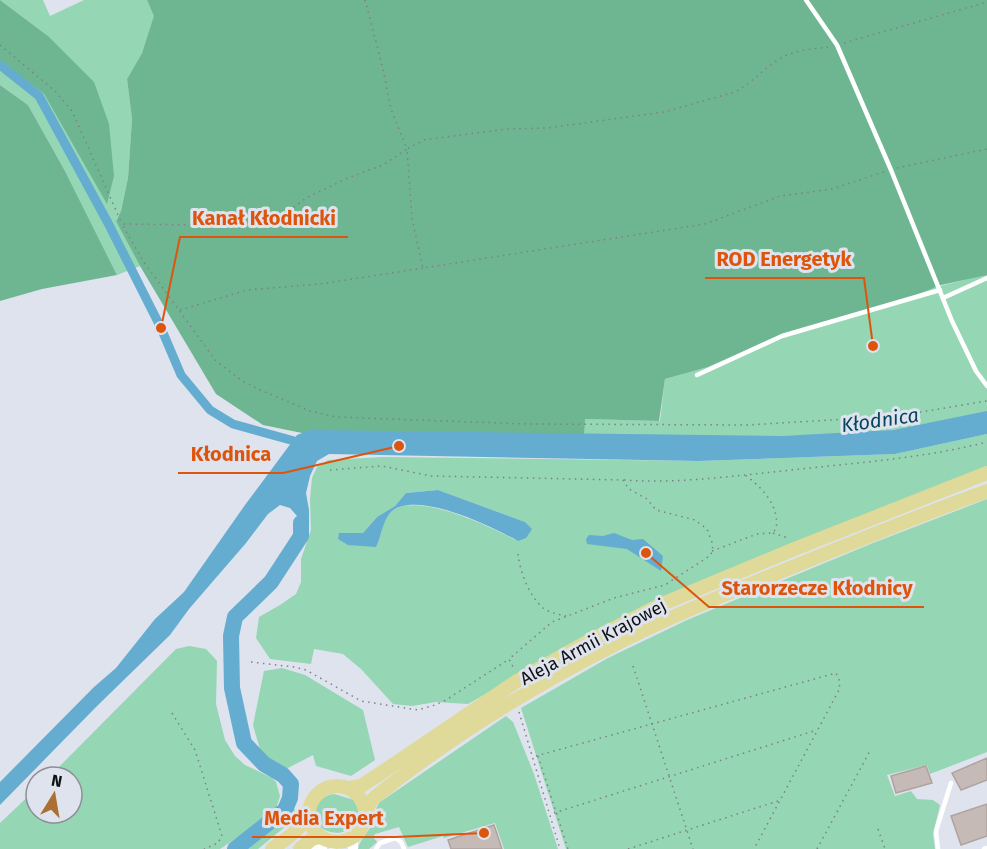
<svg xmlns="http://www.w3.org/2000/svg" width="987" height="849" font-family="'Fira Sans',sans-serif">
<rect width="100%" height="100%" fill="#dee3ed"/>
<g fill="#95d6b4" fill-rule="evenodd">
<polygon points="0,0 43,0 50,16 84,0 147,0 155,16 142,53 127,79 132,119 128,178 121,211 116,220 140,266 117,275 65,171 28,105 0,85 0,61 44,94 107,203 48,36"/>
<polygon points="987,274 987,412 893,430 850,434 744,437 584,434 584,419 660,421 665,379 708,367 782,335 909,298 933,288"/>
<path d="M987 434V469L576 642 468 704 436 702 412 706 393 704 361 669 343 654 314 649 311 664 270 659 256 638 259 617 280 605 296 594 301 582V559L311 530 310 499 312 478 317 467 328 460 383 457 698 461 895 454ZM438 490 525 522 518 541C492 528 417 490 391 512 381 521 383 536 376 546L339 533H363L377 517 395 506 406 493Z"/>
<polygon points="987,499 987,752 930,774 927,765 887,775 895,796 911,791 917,799 933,800 940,805 933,834 935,849 566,849 521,708 608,658 687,620 873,543"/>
<polygon points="189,646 206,649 217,661 216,704 225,740 235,756 245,765 272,778 276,782 280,796 276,809 255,826 220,849 0,849 0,823 36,789 36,813 72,813 72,777 49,777 176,649"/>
<polygon points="282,668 305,675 363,710 375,760 351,776 316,766 313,755 286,769 261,753 253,725 264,671"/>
<path d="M506 716 513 722 534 774 558 849H504L495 823 444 838 443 836 408 847 399 827 375 834 373 837 377 842 369 849H358C360 838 370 832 373 821 375 814 375 808 380 802Z"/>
<path d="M334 794 354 800 360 812C353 848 304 831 315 807 319 799 326 795 334 794Z"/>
<polygon points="294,808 297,817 258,849 242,849"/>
</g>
<g fill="#6eb692">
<polygon points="0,0 48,36 94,82 109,124 114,176 107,204 44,94 0,61"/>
<polygon points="147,0 987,0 987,275 941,285 909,298 782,335 708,367 665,379 659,421 585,419 584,434 302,433 263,425 216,394 140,266 116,221 121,211 128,178 132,119 127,79 142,53 154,16"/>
<polygon points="0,85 28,105 65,171 117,275 42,289 0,301"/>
</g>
<g fill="#64add0">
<polygon points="987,411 987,434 895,454 698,461 329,454 317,461 310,476 306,493 309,510 309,529 300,546 291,542 297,529 297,516 290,508 280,505 268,514 246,543 189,609 170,635 96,707 0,805 0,782 94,687 116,668 155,619 184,592 245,505 297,435 310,430 781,436 893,430"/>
<path d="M438 490 525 522 532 529 526 538 518 541C493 527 416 489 391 512 382 521 382 536 376 547L348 545 338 539 339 533H363L377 517 395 506 406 493Z"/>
<polygon points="614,533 632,540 643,539 663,556 661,571 627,549 587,544 586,539 589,535 603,536"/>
</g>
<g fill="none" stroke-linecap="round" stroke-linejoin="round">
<polyline stroke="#64add0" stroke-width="9" points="0,65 39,96 108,223 161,328 181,375 210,410 233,424 305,444"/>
<polyline stroke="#64add0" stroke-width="16" points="235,849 285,810 290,798 291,784 283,775 264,764 244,743 232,688 231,636 235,617 271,582 301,536 301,523"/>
</g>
<g fill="#c6bab7" stroke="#afa3a0" stroke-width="1.5">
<polygon points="987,758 987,780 961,790 952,773"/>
<polygon points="926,766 932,783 896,793 891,776"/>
<polygon points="987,804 987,836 961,845 951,816"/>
<polygon points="494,825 502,849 451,849 448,840"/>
</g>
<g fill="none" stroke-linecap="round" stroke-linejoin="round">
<g stroke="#7d8087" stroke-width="1.5" stroke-dasharray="1.5 4.5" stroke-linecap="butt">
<polyline points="365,0 382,65 391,109 407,149 383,165 350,177 306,198 284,215 270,221 235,220 199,225 122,224 143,261 216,361 241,380 258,389 310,411 336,417 528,424 747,425 865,418 909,414 987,401"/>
<polyline points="844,43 987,2"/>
<polyline points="0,45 55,91 72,111 122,224"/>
<path d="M828 47C813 49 795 50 781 58 765 67 752 83 735 92L664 112 547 128 506 129 424 140 407 149 412 219 423 268 705 224 780 196 832 189 884 172"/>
<polyline points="897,168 987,149"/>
<polyline points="180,310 247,290 320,284 423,268"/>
<polyline points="330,470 382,466 431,476 623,480 629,489 647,499 656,510 695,520 707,529 713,545 711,555 665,585 614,598 552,622 509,659 514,669"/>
<path d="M624 480C677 484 731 476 783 471 852 463 920 459 987 442"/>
<polyline points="773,533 788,538"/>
<path d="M712 551 757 534 772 533 776 529C780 507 763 488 745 475"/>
<path d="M518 554C520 572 529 596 543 608 550 613 558 614 566 616"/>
<polyline points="251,662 294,667 306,670 361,701 418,710 435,705 446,700 508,660"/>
<polyline points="633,666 693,849"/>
<polyline points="519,712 560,849"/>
<polyline points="172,713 195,750 222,836 218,843 204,849"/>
<polyline points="536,756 836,673 840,682 839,690 754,849"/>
<polyline points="538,756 568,849"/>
<polyline points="554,813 817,730"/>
<polyline points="878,829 885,849"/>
<polyline points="628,849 778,801"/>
<polyline points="817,849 871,749"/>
</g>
<g stroke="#fff" stroke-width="4.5">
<polyline points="806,0 837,45 891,170 952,321 976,371 987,386"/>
<polyline points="943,298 987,278"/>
<polyline points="697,375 782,336 940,290"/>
<polyline points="376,849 380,843 395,838 401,842 404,849"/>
<polyline points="938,849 936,831 951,783"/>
<polyline points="984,849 987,848"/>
</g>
<g stroke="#fff" stroke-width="10">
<polyline points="353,838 353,849"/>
<polyline points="333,842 335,849"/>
<polyline points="301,849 313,847 322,849"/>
</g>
<g stroke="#dfda99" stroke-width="14">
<circle cx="337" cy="814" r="28"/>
<polyline points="349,788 361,786 378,775 517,681 583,644 660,605 792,550 987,473"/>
<path d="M366 814 369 804 375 797C461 728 566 666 666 620 717 597 770 576 822 555 877 533 931 511 987 491"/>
<path d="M272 849C287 838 301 830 309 813"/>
<polyline points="300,849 312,839 320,837"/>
</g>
</g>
<g text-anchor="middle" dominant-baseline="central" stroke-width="6" stroke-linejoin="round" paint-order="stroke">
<g font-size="18" fill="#0f1114" stroke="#dee3ed">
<text transform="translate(593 642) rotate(-28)">Aleja Armii Krajowej</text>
</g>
<g font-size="20" font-style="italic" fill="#04455e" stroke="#dee3ed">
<text transform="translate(880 420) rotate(-8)">Kłodnica</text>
</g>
</g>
<path fill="none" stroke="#dd550c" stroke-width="2" d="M161 328L180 237H348M873 346L864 278H705M399 446L283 473H178M646 553L709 607H924M484 833L396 837H252"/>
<g fill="#dd550c" stroke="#dee3ed" stroke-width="2">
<circle cx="161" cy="328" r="6"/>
<circle cx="873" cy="346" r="6"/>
<circle cx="399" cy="446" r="6"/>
<circle cx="646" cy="553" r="6"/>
<circle cx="484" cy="833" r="6"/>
</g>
<g font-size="20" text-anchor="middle" font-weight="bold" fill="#dd550c" stroke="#dee3ed" stroke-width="6" stroke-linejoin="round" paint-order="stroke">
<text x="264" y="225">Kanał Kłodnicki</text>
<text x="784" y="266">ROD Energetyk</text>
<text x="231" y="461">Kłodnica</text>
<text x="817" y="595">Starorzecze Kłodnicy</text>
<text x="324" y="825">Media Expert</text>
</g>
<g transform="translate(54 795) rotate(11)"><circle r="28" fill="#dee3ed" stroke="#8b8f96" stroke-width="1.5"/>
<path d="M0-4.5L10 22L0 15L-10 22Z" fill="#aa6f31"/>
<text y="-9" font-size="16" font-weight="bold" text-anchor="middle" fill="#0f1114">N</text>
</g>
</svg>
